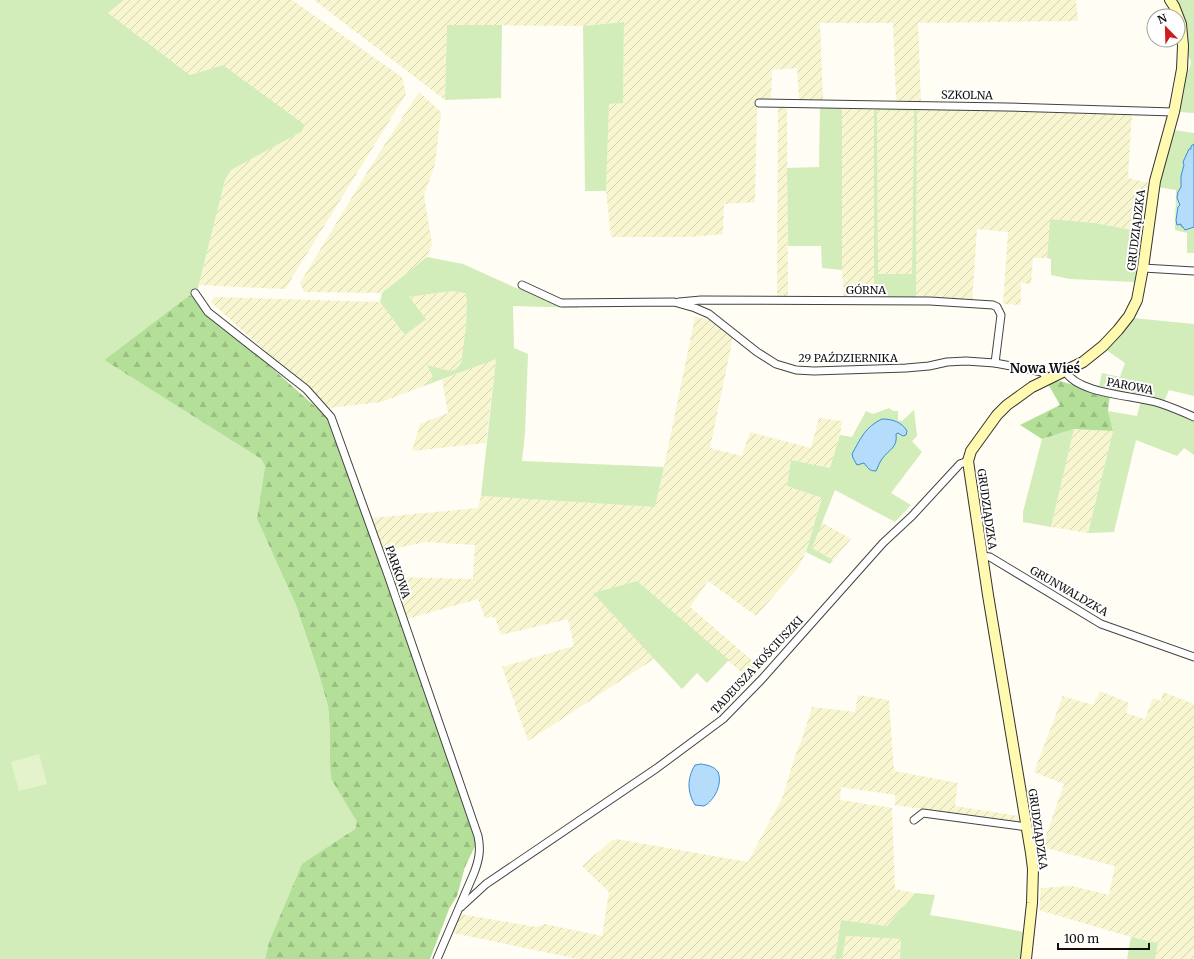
<svg xmlns="http://www.w3.org/2000/svg" width="1194" height="959" font-family="Merriweather,serif">
<defs>
<pattern id="farmland-furrows" width="10" height="10" patternUnits="userSpaceOnUse"><rect width="10" height="10" fill="#f7f6d1"/><path d="M-1 1l2-2M0 10L10 0M9 11l2-2" fill="none" stroke="#d3d2b2"/></pattern>
<pattern id="forest-firs" width="22" height="20" patternUnits="userSpaceOnUse"><rect width="22" height="20" fill="#b4df98"/><path d="M5 1l3.5 6h-7zM16 11l3.5 6h-7z" fill="#9abe82"/></pattern>
</defs>
<rect width="100%" height="100%" fill="#fffdf4"/>
<g fill="url(#farmland-furrows)">
<polygon points="124,0 292,0 402,77 406,94 285,289 199,285 225,180 231,170 301,132 223,65 190,75 108,13"/>
<polygon points="314,0 1076,0 1078,21 918,23 921,102 896,101 893,23 820,23 823,102 799,101 797,68 772,70 771,106 757,107 755,202 724,204 723,234 690,237 611,237 606,191 609,104 623,103 624,22 583,26 447,25 445,100"/>
<polygon points="419,92 441,112 435,164 424,196 432,244 427,257 382,293 304,292 300,283 371,166"/>
<polygon points="842,105 874,106 874,299 844,299 842,270"/>
<polygon points="778,106 787,106 788,299 777,299"/>
<polygon points="917,107 1132,112 1128,178 1149,183 1142,232 1095,223 1050,219 1047,258 1033,258 1031,284 1021,283 1021,305 1003,304 1008,232 977,229 972,302 916,299"/>
<polygon points="877,110 914,110 912,274 878,274"/>
<polygon points="451,291 465,293 467,301 466,327 461,363 456,369 450,371 427,365 433,377 432,381 424,386 381,402 329,408 211,302 214,297 380,302 406,335 409,297"/>
<polygon points="695,317 708,319 733,337 710,448 742,456 750,432 811,448 819,418 842,421 840,435 830,468 791,460 787,486 822,498 806,552 798,568 756,616 708,581 690,607 762,669 750,680 637,581 594,593 654,659 528,741 502,667 574,646 568,619 501,635 495,617 485,618 478,599 407,619 392,577 473,579 475,545 426,542 382,551 371,518 478,508 481,496 655,507 664,467"/>
<polygon points="496,358 486,443 412,451 420,424 448,413 442,380"/>
<polygon points="1074,429 1113,431 1088,533 1051,527"/>
<polygon points="821,522 851,539 833,560 812,548"/>
<polygon points="1100,691 1129,703 1126,713 1145,719 1153,698 1161,701 1163,692 1194,704 1194,959 1155,959 1158,943 1131,937 1039,910 1041,888 1072,886 1109,895 1115,866 1042,847 1064,784 1034,772 1063,696 1093,705"/>
<polygon points="858,695 889,700 894,771 958,783 955,806 1018,816 1019,824 895,805 895,795 841,787 840,800 892,808 895,889 915,893 887,926 841,920 835,959 578,959 453,933 460,914 536,927 545,924 602,936 609,892 582,866 611,841 616,839 748,862 783,796 795,756 802,739 812,707 855,712"/>
<polygon points="846,936 901,939 900,959 842,959"/>
</g>
<g fill="#d2edba" fill-rule="evenodd">
<polygon points="0,0 124,0 108,13 190,75 223,65 305,125 301,132 231,170 225,180 197,292 190,295 104,360 261,459 265,466 257,519 296,605 318,671 328,706 330,733 330,766 331,779 357,822 355,829 302,865 269,942 265,959 0,959"/>
<polygon points="1175,0 1194,0 1194,113 1179,112 1184,78 1189,69 1191,62 1187,52 1182,12"/>
<polygon points="624,22 623,103 609,104 606,191 585,191 583,26"/>
<polygon points="447,25 502,25 501,98 445,100"/>
<polygon points="820,105 842,105 842,270 822,268 821,246 788,246 787,168 819,167"/>
<path d="M874 106 917 107 916 299H874ZM877 110 914 111 912 274H878Z"/>
<polygon points="1173,130 1194,133 1194,253 1187,253 1187,233 1175,230 1176,190 1157,187"/>
<polygon points="1050,219 1095,223 1142,232 1135,282 1070,279 1051,275 1051,259 1047,258"/>
<polygon points="427,257 463,264 516,288 574,301 579,308 513,306 514,348 528,354 525,433 522,461 664,467 655,507 481,496 496,359 424,386 431,381 433,377 427,365 450,371 456,369 461,363 466,327 467,301 465,293 451,291 409,297 426,319 405,335 380,302 382,293"/>
<polygon points="1133,318 1194,324 1194,396 1169,390 1164,402 1194,414 1194,455 1184,448 1177,456 1136,440 1114,532 1088,533 1113,431 1108,411 1137,416 1142,397 1099,386 1102,373 1120,377 1125,363 1105,349"/>
<polygon points="889,408 893,411 898,411 898,420 902,421 914,410 917,436 912,441 922,452 891,493 911,505 895,522 835,490 812,548 833,560 830,564 806,552 822,498 787,486 791,460 830,468 840,435 852,437 866,411 873,414"/>
<polygon points="1074,429 1051,527 1023,522 1023,512 1042,439"/>
<polygon points="637,581 729,660 707,683 697,673 682,689 593,593"/>
<polygon points="915,893 935,895 930,915 972,922 1024,932 1023,959 900,959 901,939 846,936 842,959 835,959 841,920 887,926"/>
<polygon points="1131,937 1158,943 1155,959 1127,959"/>
</g>
<g fill="url(#forest-firs)">
<polygon points="190,295 328,418 476,833 476,844 465,867 457,896 449,909 430,959 265,959 269,942 302,864 355,829 357,822 331,779 330,766 330,733 328,706 318,671 296,605 257,519 265,466 261,459 104,360"/>
<polygon points="1060,381 1090,390 1110,395 1108,411 1113,431 1074,429 1042,439 1020,425 1060,405 1048,384"/>
</g>
<polygon fill="#e4f3cc" points="39,754 47,784 19,791 11,762"/>
<g fill="#b5dcfa" stroke="#378ed6">
<polygon points="1194,144 1194,227 1185,230 1183,227 1181,226 1181,224 1177,225 1176,220 1178,207 1180,205 1177,198 1178,192 1181,187 1181,176 1184,165 1183,162 1189,149 1191,149 1191,146"/>
<path d="M882 419C892 419 902 422 907 431L906 435 903 436 898 433 896 434C898 448 889 449 882 459 879 463 878 467 876 471 869 471 868 468 864 463L857 465 853 458 852 454C861 438 865 427 882 419Z"/>
<path d="M701 764C707 765 714 766 718 772 723 784 714 801 704 806L695 805C687 792 687 778 695 765Z"/>
</g>
<g fill="none" stroke-linecap="round" stroke-linejoin="round">
<defs>
<g id="street">
<polyline points="759,103 1006,107 1174,112"/>
<polyline points="1143,268 1194,271"/>
<polyline points="522,285 561,303 674,302 695,308 709,314 757,352 776,364 796,370 814,371 906,368 929,366 947,362 966,361 995,363 1042,372 1048,379"/>
<path d="M195 293 208 312 306 389 331 417 388 575 478 836C481 850 479 860 474 873L437 959"/>
<polyline points="679,302 701,300 930,301 993,305 997,307 1001,315 995,363"/>
<path d="M1065 371C1079 395 1134 395 1159 403 1171 407 1183 412 1194 417"/>
<polyline points="982,556 990,557 1101,624 1194,657"/>
<polyline points="914,820 923,813 1027,827"/>
<polyline points="461,907 486,884 657,768 723,719 762,679 883,543 912,516 960,464 968,461"/>
</g>
<polyline id="secondary" points="1026,959 1032,903 1033,869 1031,853 988,595 968,461 971,451 997,415 1007,405 1032,387 1083,362 1103,346 1118,330 1129,316 1137,300 1143,268 1155,181 1174,112 1182,69 1183,46 1181,24 1174,6 1170,0"/>
</defs>
<use href="#street" stroke="#434343" stroke-width="9"/>
<use href="#secondary" stroke="#323232" stroke-width="12"/>
<use href="#street" stroke="#fff" stroke-width="7"/>
<use href="#secondary" stroke="#fffaaf" stroke-width="10"/>
</g>
<g text-anchor="middle" dominant-baseline="central" stroke-width="4" stroke-linejoin="round" paint-order="stroke">
<g font-size="11" fill="#101010" stroke="#fff">
<text transform="translate(967 95) rotate(1)">SZKOLNA</text>
<text transform="translate(1136 230) rotate(-83)">GRUDZIĄDZKA</text>
<text x="866" y="290">GÓRNA</text>
<text x="848" y="358">29 PAŹDZIERNIKA</text>
<text transform="translate(1130 386) rotate(11)">PAROWA</text>
<text transform="translate(987 509) rotate(82)">GRUDZIĄDZKA</text>
<text transform="translate(398 572) rotate(71)">PARKOWA</text>
<text transform="translate(1069 591) rotate(30)">GRUNWALDZKA</text>
<text transform="translate(757 665) rotate(-47)">TADEUSZA KOŚCIUSZKI</text>
<text transform="translate(1038 829) rotate(82)">GRUDZIĄDZKA</text>
</g>
<g font-size="13" font-weight="bold" fill="#101010" stroke="#fff">
<text x="1045" y="368">Nowa Wieś</text>
</g>
</g>
<g transform="translate(1166 28) rotate(337)"><circle r="19" fill="#ffffff" stroke="#9f9f9f"/>
<path d="M0-3L7 15L0 10L-7 15Z" fill="#ca1f1e"/>
<text y="-6" font-size="11" font-weight="bold" text-anchor="middle" fill="#101010">N</text>
</g>
<path d="M1058 943v6h91v-6" fill="none" stroke="#101010" stroke-width="2"/>
<text x="1064" y="943" font-size="12" fill="#101010" stroke="#ffffff" stroke-width="3" paint-order="stroke">100 m</text>
</svg>
